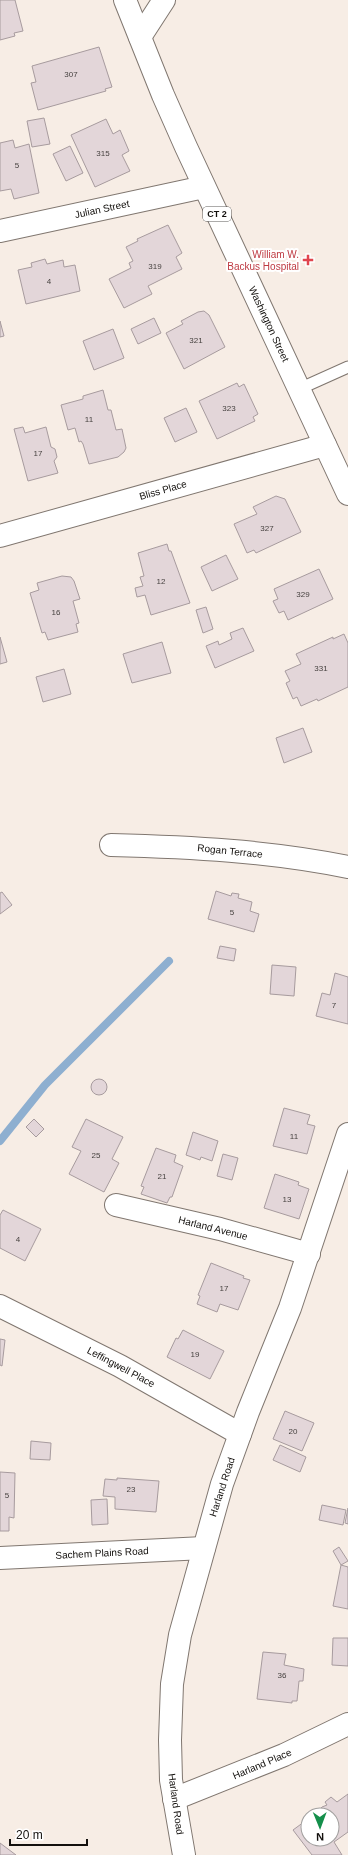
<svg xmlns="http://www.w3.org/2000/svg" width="348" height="1855" font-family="Helvetica,sans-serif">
<rect width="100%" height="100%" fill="#f7ede5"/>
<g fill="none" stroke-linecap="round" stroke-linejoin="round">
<polyline stroke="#8eafd0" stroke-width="8" points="0,1141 45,1085 169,961"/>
</g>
<g fill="#e3d6d9" stroke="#a79b9e">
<polygon points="0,0 15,0 23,31 14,33 15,36 0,40"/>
<polygon points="99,47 112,87 105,89 106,91 38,110 31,83 36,82 32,66"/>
<polygon points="44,118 50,144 32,147 27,121"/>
<polygon points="106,119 113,134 120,130 129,151 122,155 130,171 95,187 71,135"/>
<polygon points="13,140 15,148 29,144 39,193 14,199 11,189 0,191 0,143"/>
<polygon points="70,146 83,173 66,181 53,154"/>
<polygon points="168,225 182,253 176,257 182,269 148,286 152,294 124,308 109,279 131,268 129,263 133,261 126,247 138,241 137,239"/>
<polygon points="45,259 47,264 63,260 64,267 75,265 80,291 26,304 18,270 32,267 31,263"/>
<polygon points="204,311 209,315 225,347 184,369 166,333 183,324 181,321 198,312"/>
<polygon points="154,318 161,333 138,344 131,329"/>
<polygon points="0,321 4,336 0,337"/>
<polygon points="113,329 124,358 94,370 83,341"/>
<polygon points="237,383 239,387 244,384 258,414 253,417 255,421 217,439 199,401"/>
<polygon points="103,390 108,410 111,410 116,430 122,429 126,448 124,452 118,457 89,464 83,444 81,441 79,442 75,428 68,430 61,405 83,399 83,396"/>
<polygon points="186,408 197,432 175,442 164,418"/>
<polygon points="23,427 25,433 46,427 51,447 55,449 57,457 54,461 58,473 28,481 14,429"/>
<polygon points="276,496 285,499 301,532 256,553 254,550 247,553 234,524 257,514 253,507"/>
<polygon points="167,544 169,551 171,551 190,603 151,615 145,595 137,597 135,588 143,586 140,577 144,576 138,553"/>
<polygon points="226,555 238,579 212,591 201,567"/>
<polygon points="319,569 333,599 288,620 284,611 279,613 273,601 278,599 274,589"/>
<polygon points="62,576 71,577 74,581 80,599 73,601 79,623 76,624 78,632 48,640 45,632 42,633 30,593 39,590 37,583"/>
<polygon points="206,607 213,629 203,633 196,610"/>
<polygon points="243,628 254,651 215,668 206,646 218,641 219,645 232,639 230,633"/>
<polygon points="344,634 348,643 348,687 318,701 317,699 301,706 297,697 293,699 286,683 290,681 285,671 301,664 296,654 333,637 333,639"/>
<polygon points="0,637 7,662 0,664"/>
<polygon points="162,642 171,673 132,683 123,654"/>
<polygon points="64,669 71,694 43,702 36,677"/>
<polygon points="303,728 312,752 284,763 276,738"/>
<polygon points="216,891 231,896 232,893 239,894 238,898 252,902 250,911 259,914 254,932 208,919"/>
<polygon points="2,892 12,905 0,914 0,893"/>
<polygon points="220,946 236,949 234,961 217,958"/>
<polygon points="272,965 296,967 294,996 270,994"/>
<polygon points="335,973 348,977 348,1024 316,1016 322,993 330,995"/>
<circle cx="99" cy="1087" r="8"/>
<polygon points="284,1108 310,1115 307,1124 315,1126 307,1154 273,1146"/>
<polygon points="34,1119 44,1129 36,1137 26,1127"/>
<polygon points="86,1119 123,1137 112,1159 119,1163 104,1192 69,1174 81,1151 72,1147"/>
<polygon points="193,1132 218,1141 212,1161 201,1157 200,1160 186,1155"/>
<polygon points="156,1148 176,1155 174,1162 183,1166 172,1197 170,1197 167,1203 141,1194 144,1187 141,1186"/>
<polygon points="223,1154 238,1158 232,1180 217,1176"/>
<polygon points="275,1174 299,1182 298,1185 309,1189 299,1219 264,1208"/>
<polygon points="3,1210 41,1229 25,1261 0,1248 0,1215"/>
<polygon points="211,1263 244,1276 243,1278 250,1280 238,1310 220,1304 217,1312 197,1304 200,1296 198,1295"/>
<polygon points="183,1330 224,1351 210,1379 167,1357 176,1338 178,1339"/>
<polygon points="0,1339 5,1340 2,1366 0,1365"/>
<polygon points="285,1411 314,1423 302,1451 273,1439"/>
<polygon points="31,1441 51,1443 50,1460 30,1459"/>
<polygon points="280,1445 306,1457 300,1472 273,1460"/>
<polygon points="0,1472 15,1473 14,1518 9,1517 9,1531 0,1531"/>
<polygon points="117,1478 159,1481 156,1512 115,1509 115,1497 103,1496 105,1479 117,1480"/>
<polygon points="107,1499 108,1524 92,1525 91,1500"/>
<polygon points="322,1505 346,1510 343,1525 319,1520"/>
<polygon points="348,1508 348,1524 345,1523"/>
<polygon points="339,1547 348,1561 341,1565 333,1551"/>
<polygon points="341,1565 348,1567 348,1609 333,1606"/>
<polygon points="333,1638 348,1638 348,1666 332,1665"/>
<polygon points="263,1652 286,1654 284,1665 304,1669 303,1681 299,1681 297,1701 292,1701 292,1703 257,1699"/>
<polygon points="348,1794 348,1832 334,1842 342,1855 312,1855 293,1830 308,1819 308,1839 332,1839 332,1815 314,1815 322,1807 327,1805 325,1802 331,1797 337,1802"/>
<polygon points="0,1843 16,1855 0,1855"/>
</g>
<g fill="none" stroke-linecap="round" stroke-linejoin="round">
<defs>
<polyline id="lane" points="299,389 348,367"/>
<g id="street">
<polyline points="0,231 204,187"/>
<polyline points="0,536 325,445"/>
<path d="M111 845C190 847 270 851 348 867"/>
<polyline points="116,1205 220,1229 309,1254"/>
<polyline points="0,1306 120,1366 240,1434"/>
<polyline points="0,1558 204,1548"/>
<polyline points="174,1799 284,1755 348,1724"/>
</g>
<g id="secondary">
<polyline points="140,37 164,0"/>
<polyline points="184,1855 171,1780 170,1740 172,1684 180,1635 222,1484 248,1412 290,1308 348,1134"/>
</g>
<polyline id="highway" points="125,0 163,95 186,147 348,494"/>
</defs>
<use href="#lane" stroke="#807770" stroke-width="13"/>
<use href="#street" stroke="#807770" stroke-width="24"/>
<use href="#secondary" stroke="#807770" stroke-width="24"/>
<use href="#highway" stroke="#807770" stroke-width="24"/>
<use href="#lane" stroke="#fff" stroke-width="11"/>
<use href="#street" stroke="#fff" stroke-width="22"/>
<use href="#secondary" stroke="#fff" stroke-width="22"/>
<use href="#highway" stroke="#fff" stroke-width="22"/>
</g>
<path fill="#e0444e" stroke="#fff" stroke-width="1.5" d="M306 254h4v4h4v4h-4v4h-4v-4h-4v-4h4z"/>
<g text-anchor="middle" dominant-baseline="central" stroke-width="4" stroke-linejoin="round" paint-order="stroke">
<g font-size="8" fill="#474240">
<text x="71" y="74">307</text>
<text x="103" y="153">315</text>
<text x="17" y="165">5</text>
<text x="155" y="266">319</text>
<text x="49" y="281">4</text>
<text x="196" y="340">321</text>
<text x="229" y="408">323</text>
<text x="89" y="419">11</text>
<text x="38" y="453">17</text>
<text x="267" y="528">327</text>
<text x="161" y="581">12</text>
<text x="303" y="594">329</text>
<text x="56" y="612">16</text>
<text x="321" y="668">331</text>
<text x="232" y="912">5</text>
<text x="334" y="1005">7</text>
<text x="294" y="1136">11</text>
<text x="96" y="1155">25</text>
<text x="162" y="1176">21</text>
<text x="287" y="1199">13</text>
<text x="18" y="1239">4</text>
<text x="224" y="1288">17</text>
<text x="195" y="1354">19</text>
<text x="293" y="1431">20</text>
<text x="131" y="1489">23</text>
<text x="7" y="1495">5</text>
<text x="282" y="1675">36</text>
</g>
<rect fill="#fff" stroke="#5a5856" stroke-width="1" x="203" y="207" width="28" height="14" rx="3"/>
<g font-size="9" font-weight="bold" fill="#13100d">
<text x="217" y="214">CT 2</text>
</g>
<g font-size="10" fill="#13100d" stroke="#fff">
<text transform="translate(102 209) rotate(-12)">Julian Street</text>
<text transform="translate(269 324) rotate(65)">Washington Street</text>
<text transform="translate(163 490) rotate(-16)">Bliss Place</text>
<text transform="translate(230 851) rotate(6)">Rogan Terrace</text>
<text transform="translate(213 1228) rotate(14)">Harland Avenue</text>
<text transform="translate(121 1367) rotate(28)">Leffingwell Place</text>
<text transform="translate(222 1487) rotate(-72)">Harland Road</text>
<text transform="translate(102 1553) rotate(-3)">Sachem Plains Road</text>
<text transform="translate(262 1764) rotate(-23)">Harland Place</text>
<text transform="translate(176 1804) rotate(82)">Harland Road</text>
</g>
<g font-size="10" fill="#be3a42" stroke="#fff" text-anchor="end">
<text x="299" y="254">William W.<tspan x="299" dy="12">Backus Hospital</tspan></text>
</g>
</g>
<g transform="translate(320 1827) rotate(179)"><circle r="19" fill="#ffffff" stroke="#a19f9e"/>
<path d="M0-3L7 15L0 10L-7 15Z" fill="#148f4b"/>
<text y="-6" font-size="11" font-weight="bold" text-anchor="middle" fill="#13100d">N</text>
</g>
<path d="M10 1839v6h77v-6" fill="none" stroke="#13100d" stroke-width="2"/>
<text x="16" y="1839" font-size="12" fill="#13100d" stroke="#ffffff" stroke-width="3" paint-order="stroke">20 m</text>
</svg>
